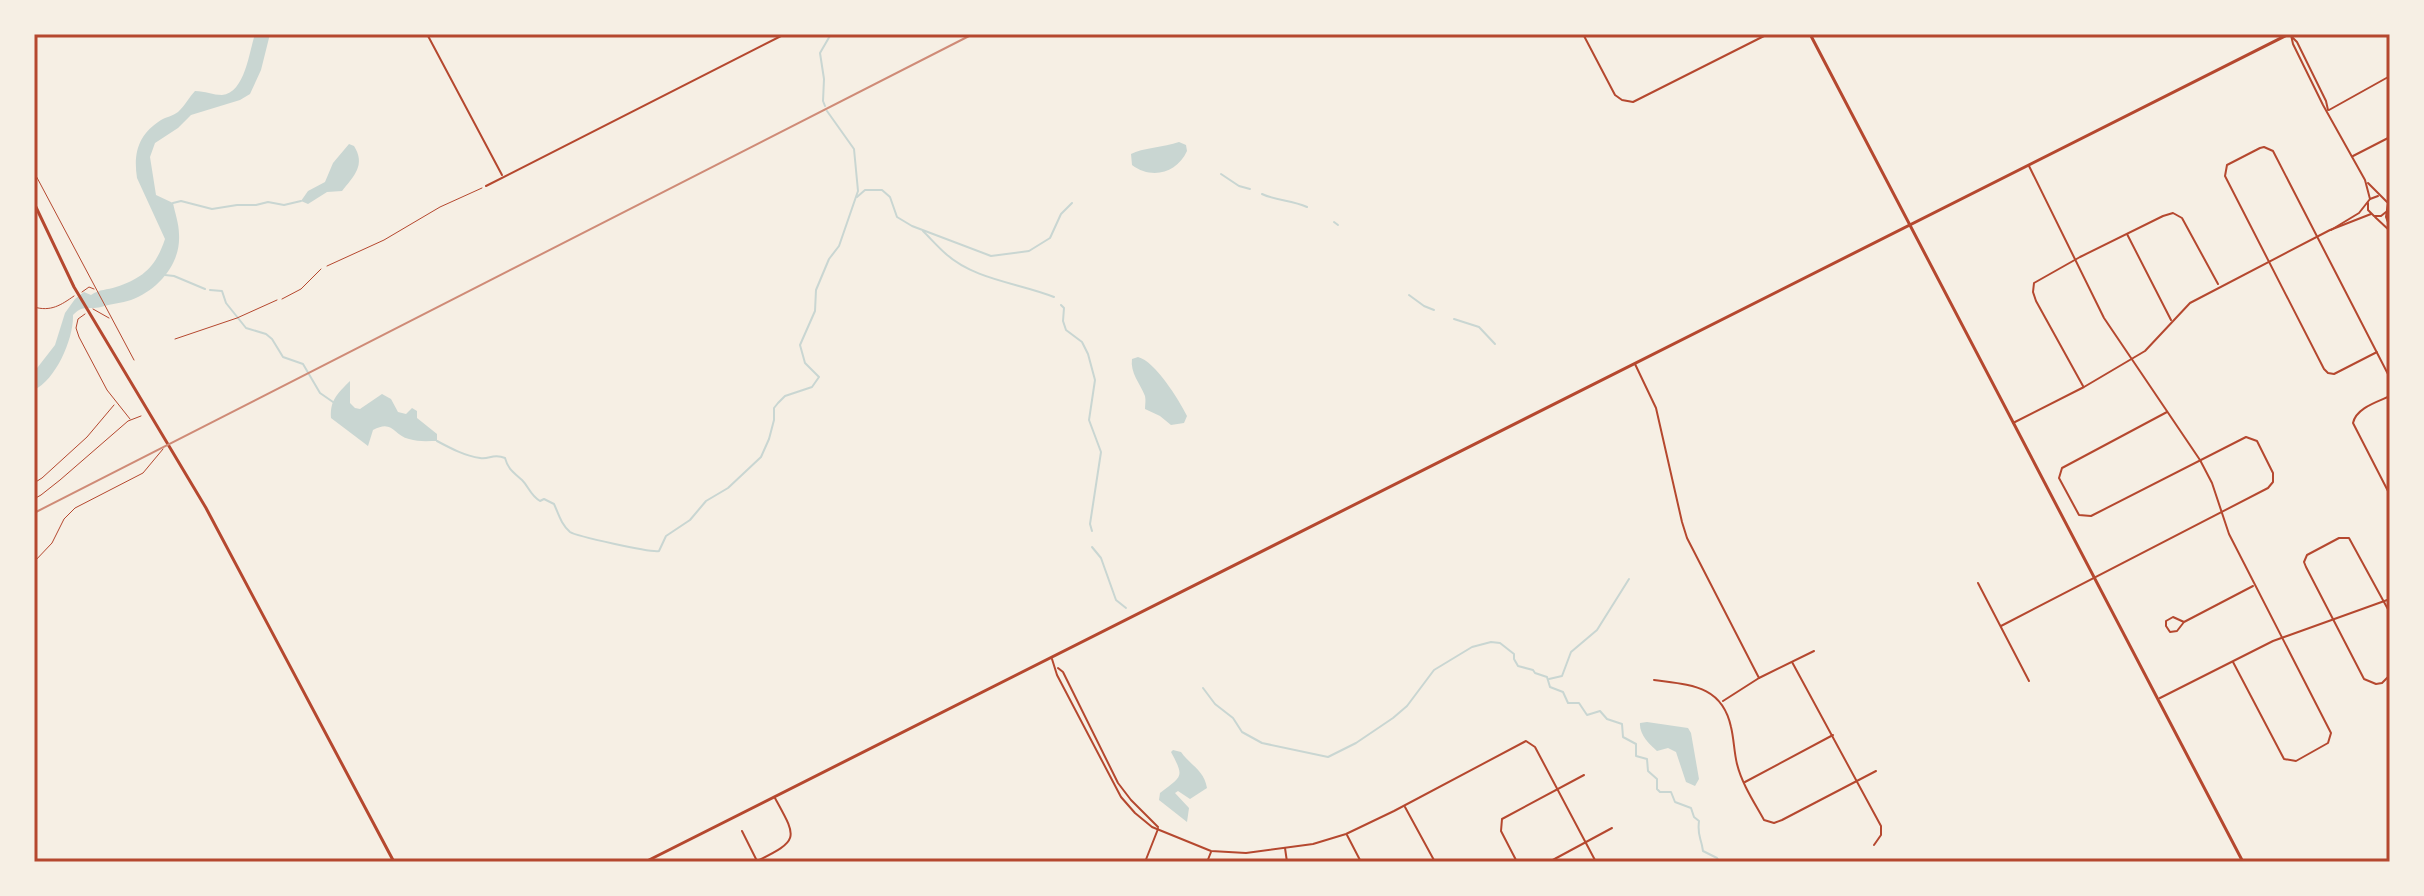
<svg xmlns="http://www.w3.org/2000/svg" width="2424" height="896" font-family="Arial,sans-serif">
<rect width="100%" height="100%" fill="#f6efe4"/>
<g fill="#c9d6d2">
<path d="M255 34H270L261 70 250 94 240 100 191 115 178 128 155 143 150 157 156 195 173 203C175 213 179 224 179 234 181 264 158 290 131 300 122 303 110 304 101 307 89 310 83 304 73 315 74 338 56 380 34 390V372L55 345 65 313 75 299 84 292 91 295C100 289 107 290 116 287 144 278 156 266 165 239L137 178C133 152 139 134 161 120 166 117 173 116 178 112 185 106 189 97 195 91 205 91 213 95 222 95 245 93 249 52 255 34Z"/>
<path d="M1179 142 1186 145 1187 151C1177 173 1152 180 1132 165L1131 154C1142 148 1164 147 1179 142Z"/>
<path d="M349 144 354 146C366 165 354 176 342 191L327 192 308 204 301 201 308 191 325 182 333 163Z"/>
<path d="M1138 357C1155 361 1179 400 1187 416L1184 423 1171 425 1160 416 1145 409C1145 405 1146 400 1145 396 1140 383 1130 373 1132 359Z"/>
<path d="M350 381V403L355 408 360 409 382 394 391 399 398 412 406 414 412 408 417 411V418L437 434V441C428 441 418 442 409 439 393 435 393 419 373 430L368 446 331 418C330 400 337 394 350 381Z"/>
<path d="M1647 722 1688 728 1691 733 1699 779 1695 786 1686 782 1676 752 1668 748 1657 751C1649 744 1639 734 1640 723Z"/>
<path d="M1173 750 1181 752C1191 766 1204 770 1207 788L1190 799 1178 791 1175 793 1189 808 1187 822 1159 800 1160 793C1182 776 1185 778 1171 752Z"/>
</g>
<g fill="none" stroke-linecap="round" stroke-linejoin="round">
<g stroke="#c9d6d2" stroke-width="2">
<polyline points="825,106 823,101 824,79 820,53 831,34"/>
<polyline points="1221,174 1239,186 1250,189"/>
<path d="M1262 194C1277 201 1291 200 1307 207"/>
<polyline points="857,197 865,190 882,190 890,197 897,217 912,226 991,256 1029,251 1050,238 1061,214 1072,203"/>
<polyline points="173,203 181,201 212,209 237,205 256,205 268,202 284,205 301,201"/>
<polyline points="1334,222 1338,225"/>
<path d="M923 231C931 239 938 247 946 254 975 280 1019 283 1054 297"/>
<polyline points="165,275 174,276 205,289"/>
<polyline points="210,290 222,291 226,303 246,328 266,334 272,339 283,357 303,364 320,393 333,402"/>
<polyline points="1409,295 1424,306 1434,310"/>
<polyline points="1061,305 1064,308 1063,321 1066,330 1082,342 1088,354 1095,380 1089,420 1101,452 1090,524 1092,531"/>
<polyline points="1454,319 1479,327 1495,344"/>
<path d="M437 441C450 448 465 456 480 458 489 460 493 453 505 458 508 469 513 472 522 480 529 487 530 495 540 501L544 499 554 504C559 515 561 524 570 532 576 536 651 553 659 551L666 536 690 520 706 501 728 488 761 457 769 439 774 420V408L778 403 785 396 812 387 819 377 805 363 800 345 815 311 816 290 829 259 839 246 858 191 854 149 827 111"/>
<polyline points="1092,547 1101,558 1116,600 1126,608"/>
<polyline points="1549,679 1562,676 1571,652 1597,630 1629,579"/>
<path d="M1203 688 1215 704 1233 718 1242 732 1262 743 1328 757 1356 743 1393 718 1407 706 1434 670 1472 647 1491 642 1500 643 1514 654V659L1518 666 1533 670 1535 673 1547 677 1550 687 1563 692 1568 703H1579L1587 715 1600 711 1607 719 1622 724 1623 737 1636 744V756L1647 759 1648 771 1657 779V789L1660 792H1671L1675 802 1691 808 1694 817 1699 821C1697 837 1701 836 1703 851L1717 858 1720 862"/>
</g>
<g stroke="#b5482f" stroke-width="1">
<polyline points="34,172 134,360"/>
<polyline points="327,266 384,240 440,207 482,188"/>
<polyline points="82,292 89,287 94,289"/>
<path d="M34 307C51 312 61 305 74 296"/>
<polyline points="93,309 109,318"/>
<polyline points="85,314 78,319 76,328 79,337 107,390 130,419"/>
<polyline points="175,339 237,318 277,300"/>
<polyline points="34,483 42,478 87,437 114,405"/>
<polyline points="34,499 41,495 60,480 128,421 141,416"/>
<polyline points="34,562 52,543 64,519 75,508 143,473 163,449"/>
</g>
<polyline stroke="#b5482f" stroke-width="1" points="282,299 301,289 321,269"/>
<g stroke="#b5482f" stroke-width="2">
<polyline points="427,34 502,175"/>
<polyline points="1583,34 1615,95 1622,100 1633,102 1768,34"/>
<polyline points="2291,35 2293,44 2323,105 2365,180 2370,199"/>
<polyline points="2292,37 2297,42 2326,101 2328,110"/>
<polyline points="2329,110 2390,76"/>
<polyline points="2353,156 2390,137"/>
<polyline points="2029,166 2104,318 2200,460 2212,483 2229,534 2331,733 2328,743 2296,761 2284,759 2233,662"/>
<polyline points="2368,183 2388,203 2386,217 2390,228"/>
<polyline points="486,186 785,34"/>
<polyline points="2368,203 2368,210 2374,216 2381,216 2386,212"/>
<polyline points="2375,217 2390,231"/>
<polyline points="2331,230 2359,213 2370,199 2378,196"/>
<polyline points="2127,234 2171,320"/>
<path d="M2377 352 2334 374 2328 373 2324 369 2225 176 2227 165 2260 148 2264 147 2273 151C2312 227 2351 302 2390 378"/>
<polyline points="1635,364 1656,408 1682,522 1687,538 1759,678"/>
<polyline points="2083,386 2036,301 2033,292 2034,283 2080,257 2163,216 2173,213 2182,218 2218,284"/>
<path d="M2390 396C2377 402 2356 408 2353 423L2390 495"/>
<polyline points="2013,423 2084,387 2145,351 2190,303 2330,230 2371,214"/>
<polyline points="1978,583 2029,681"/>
<polyline points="2390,613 2349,538 2339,538 2307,555 2304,562 2306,567 2364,679 2376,684 2382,683 2390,675"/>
<polyline points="2184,622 2173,617 2166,621 2166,626 2170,632 2177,631 2184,622 2253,586"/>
<polyline points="2001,626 2268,488 2273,482 2273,473 2257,441 2246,437 2091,516 2079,515 2059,478 2062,468 2167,412"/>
<polyline points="1052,659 1057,675 1121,797 1135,813 1152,827 1211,851 1246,853 1313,844 1346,834 1394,811 1526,741 1535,747 1596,862"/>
<polyline points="1792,662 1881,826 1881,835 1874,845"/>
<polyline points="1058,668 1063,672 1118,783 1131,800 1158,827"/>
<path d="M1654 680C1690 685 1722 685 1731 727 1734 739 1734 752 1737 764 1742 784 1754 802 1764 820L1774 823 1782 820 1876 771"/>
<polyline points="2160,698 2273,641 2390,599"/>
<polyline points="1723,701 1759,678 1814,651"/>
<polyline points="1745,782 1833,735"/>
<polyline points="1405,807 1435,862"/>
<polyline points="742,831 757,861"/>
<polyline points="1347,835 1361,862"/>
<polyline points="1285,848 1287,862"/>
<path d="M757 861C800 840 797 838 775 798"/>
<polyline points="1145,862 1158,829"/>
<polyline points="1207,862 1211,852"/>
<polyline points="1517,862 1501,831 1502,819 1584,775"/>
<polyline points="1549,862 1612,828"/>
</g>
<g stroke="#b5482f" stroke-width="3">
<polyline points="1810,34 2243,862"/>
<polyline points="34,203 74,287 206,508 394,862"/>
<polyline points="645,862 2289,34"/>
</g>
<polyline stroke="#cf8b77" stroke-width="2" points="34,513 973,34"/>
</g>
<rect width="2424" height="896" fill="none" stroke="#f6efe4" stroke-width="72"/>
<rect x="36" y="36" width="2352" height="824" fill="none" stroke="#b5482f" stroke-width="3"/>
</svg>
